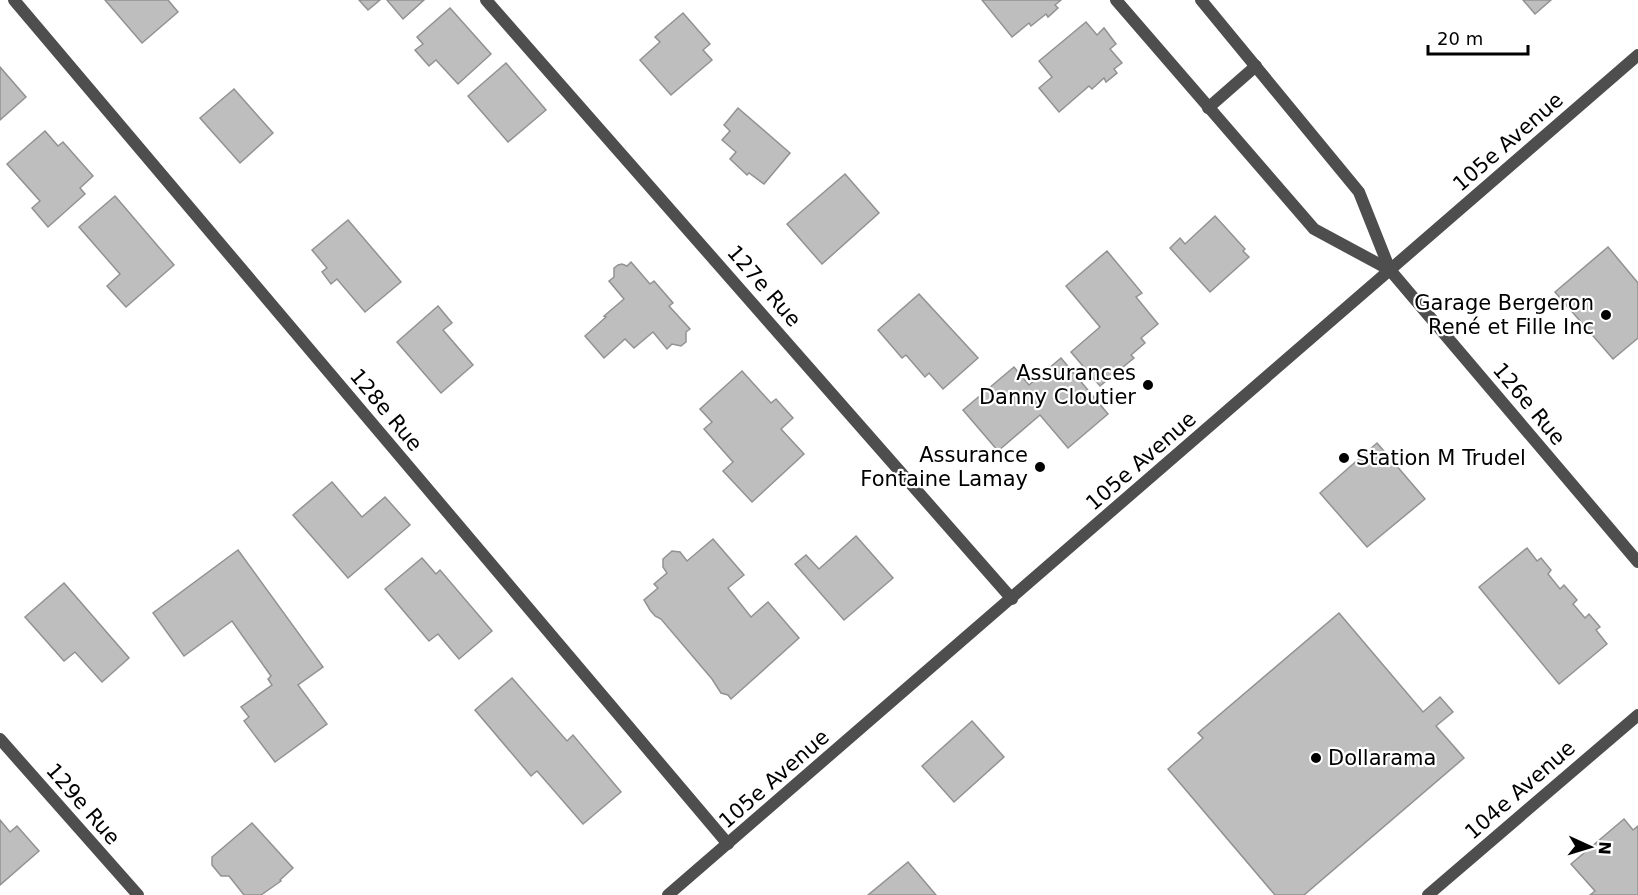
<svg xmlns="http://www.w3.org/2000/svg" width="1638" height="895" font-family="'DejaVu Sans',sans-serif">
<rect width="100%" height="100%" fill="#fff"/>
<g fill="#bebebe" stroke="#929292" stroke-width="1.5">
<polygon points="105,0 168,0 178,12 142,43"/>
<polygon points="359,0 380,0 368,10"/>
<polygon points="387,0 424,0 403,19"/>
<polygon points="982,0 1061,0 1055,5 1058,8 1048,17 1046,14 1031,26 1029,23 1012,37"/>
<polygon points="1523,0 1551,0 1535,14"/>
<polygon points="450,8 491,54 458,84 436,60 429,66 415,50 423,44 417,37"/>
<polygon points="683,13 710,44 703,50 712,60 671,95 640,60 660,42 655,37"/>
<polygon points="1086,22 1097,35 1104,28 1116,44 1110,49 1122,63 1114,69 1117,73 1106,82 1104,78 1092,89 1089,86 1059,112 1039,88 1052,77 1039,61"/>
<polygon points="506,63 546,110 508,142 468,96"/>
<polygon points="0,67 26,97 0,120"/>
<polygon points="234,89 273,133 240,163 200,118"/>
<polygon points="738,108 790,153 764,184 749,173 747,175 730,159 736,152 722,140 730,131 724,125"/>
<polygon points="45,131 58,146 63,142 93,176 80,188 85,194 48,227 32,208 40,201 7,164"/>
<polygon points="845,174 879,213 822,264 787,224"/>
<polygon points="115,196 174,265 126,307 107,286 120,274 79,227"/>
<polygon points="1215,216 1245,249 1243,251 1249,257 1210,292 1170,248 1180,238 1185,244"/>
<polygon points="348,220 401,282 365,312 337,279 331,284 322,272 327,268 312,250"/>
<polygon points="1608,247 1638,283 1638,338 1613,359 1555,292"/>
<polygon points="1107,251 1142,293 1136,297 1158,324 1141,338 1145,343 1131,355 1134,358 1100,386 1071,352 1100,327 1066,286"/>
<polygon points="631,262 650,284 654,281 673,303 669,306 690,329 686,332 686,342 681,346 672,344 667,349 653,332 634,348 625,339 604,358 585,336 606,317 604,316 624,299 609,281 614,277 614,268 618,265 622,264 627,266"/>
<polygon points="919,294 978,358 943,389 929,373 925,377 906,355 902,358 878,330"/>
<polygon points="438,306 452,323 443,330 473,365 441,393 397,342"/>
<polygon points="1061,358 1108,414 1068,448 1040,415 998,451 963,410 1014,367 1029,385"/>
<polygon points="742,371 771,403 776,399 793,418 781,429 804,454 752,502 723,471 733,462 704,429 712,422 700,409"/>
<polygon points="1377,443 1425,499 1367,547 1320,493"/>
<polygon points="332,482 362,517 385,497 410,525 348,578 293,515"/>
<polygon points="856,536 893,578 844,620 795,564 806,555 819,569"/>
<polygon points="713,539 744,575 728,588 751,617 768,602 799,638 731,699 728,695 721,693 712,679 661,619 655,616 650,610 644,600 658,588 654,584 667,573 663,567 663,559 672,551 680,552 687,561"/>
<polygon points="1527,548 1537,561 1541,558 1551,570 1548,574 1560,589 1564,585 1577,600 1573,604 1585,618 1589,614 1600,627 1596,630 1607,644 1559,684 1479,587"/>
<polygon points="238,550 323,667 298,685 327,724 275,762 244,721 249,717 241,707 272,685 268,679 271,676 232,621 184,656 153,613"/>
<polygon points="422,558 436,574 440,570 492,631 459,659 438,634 429,641 385,589"/>
<polygon points="64,583 129,658 102,682 75,652 64,661 25,617"/>
<polygon points="1339,613 1423,712 1440,697 1453,712 1436,726 1464,758 1304,895 1275,895 1168,769 1203,738 1198,733"/>
<polygon points="512,678 567,741 573,735 621,792 583,824 537,771 531,776 475,710"/>
<polygon points="972,721 1004,757 954,802 922,766"/>
<polygon points="1624,819 1633,830 1638,826 1638,895 1590,895 1595,891 1571,864"/>
<polygon points="0,820 10,832 17,826 39,851 0,885"/>
<polygon points="252,823 293,868 280,880 281,881 261,895 244,895 229,876 221,876 212,865 212,857"/>
<polygon points="908,862 936,895 868,895"/>
</g>
<g fill="none" stroke-linecap="round" stroke-linejoin="round">
<g stroke="#4e4e4e" stroke-width="12">
<polyline points="14,0 728,844"/>
<polyline points="486,0 1012,599"/>
<polyline points="1116,0 1314,229 1390,270"/>
<polyline points="1201,0 1359,192 1390,270 1638,562"/>
<polyline points="1208,108 1256,66"/>
<polyline points="0,739 138,895"/>
<polyline points="1428,895 1638,715"/>
</g>
<polyline stroke="#4e4e4e" stroke-width="12" points="668,895 1638,55"/>
</g>
<g fill="#000" stroke="#fff" stroke-width="2">
<circle cx="1606" cy="315" r="6"/>
<circle cx="1148" cy="385" r="6"/>
<circle cx="1344" cy="458" r="6"/>
<circle cx="1040" cy="467" r="6"/>
<circle cx="1316" cy="758" r="6"/>
</g>
<g text-anchor="middle" dominant-baseline="central" stroke-width="4.5" stroke-linejoin="round" paint-order="stroke">
<g font-size="21" fill="#000" stroke="#fff">
<text transform="translate(1508 142) rotate(-41)">105e Avenue</text>
<text transform="translate(764 286) rotate(49)">127e Rue</text>
<text transform="translate(1529 404) rotate(50)">126e Rue</text>
<text transform="translate(386 410) rotate(50)">128e Rue</text>
<text transform="translate(1141 461) rotate(-41)">105e Avenue</text>
<text transform="translate(774 779) rotate(-41)">105e Avenue</text>
<text transform="translate(1520 790) rotate(-41)">104e Avenue</text>
<text transform="translate(83 804) rotate(49)">129e Rue</text>
</g>
<g font-size="21" fill="#000" stroke="#fff" text-anchor="end">
<text x="1594" y="303">Garage Bergeron<tspan x="1594" dy="24">René et Fille Inc</tspan></text>
<text x="1136" y="373">Assurances<tspan x="1136" dy="24">Danny Cloutier</tspan></text>
<text x="1028" y="455">Assurance<tspan x="1028" dy="24">Fontaine Lamay</tspan></text>
<text x="1356" y="458" text-anchor="start">Station M Trudel</text>
<text x="1328" y="758" text-anchor="start">Dollarama</text>
</g>
</g>
<g transform="translate(1590 847) rotate(94)" stroke="#ffffff" stroke-width="4.5" paint-order="stroke">
<path d="M0-4.5L10 22L0 15L-10 22Z" fill="#000000"/>
<text y="-9" font-size="16" font-weight="bold" text-anchor="middle" fill="#000000">N</text>
</g>
<path d="M1428 45v9h100v-9" fill="none" stroke="#000000" stroke-width="3"/>
<text x="1437" y="45" font-size="18" fill="#000000" stroke="#ffffff" stroke-width="4.5" paint-order="stroke">20 m</text>
</svg>
